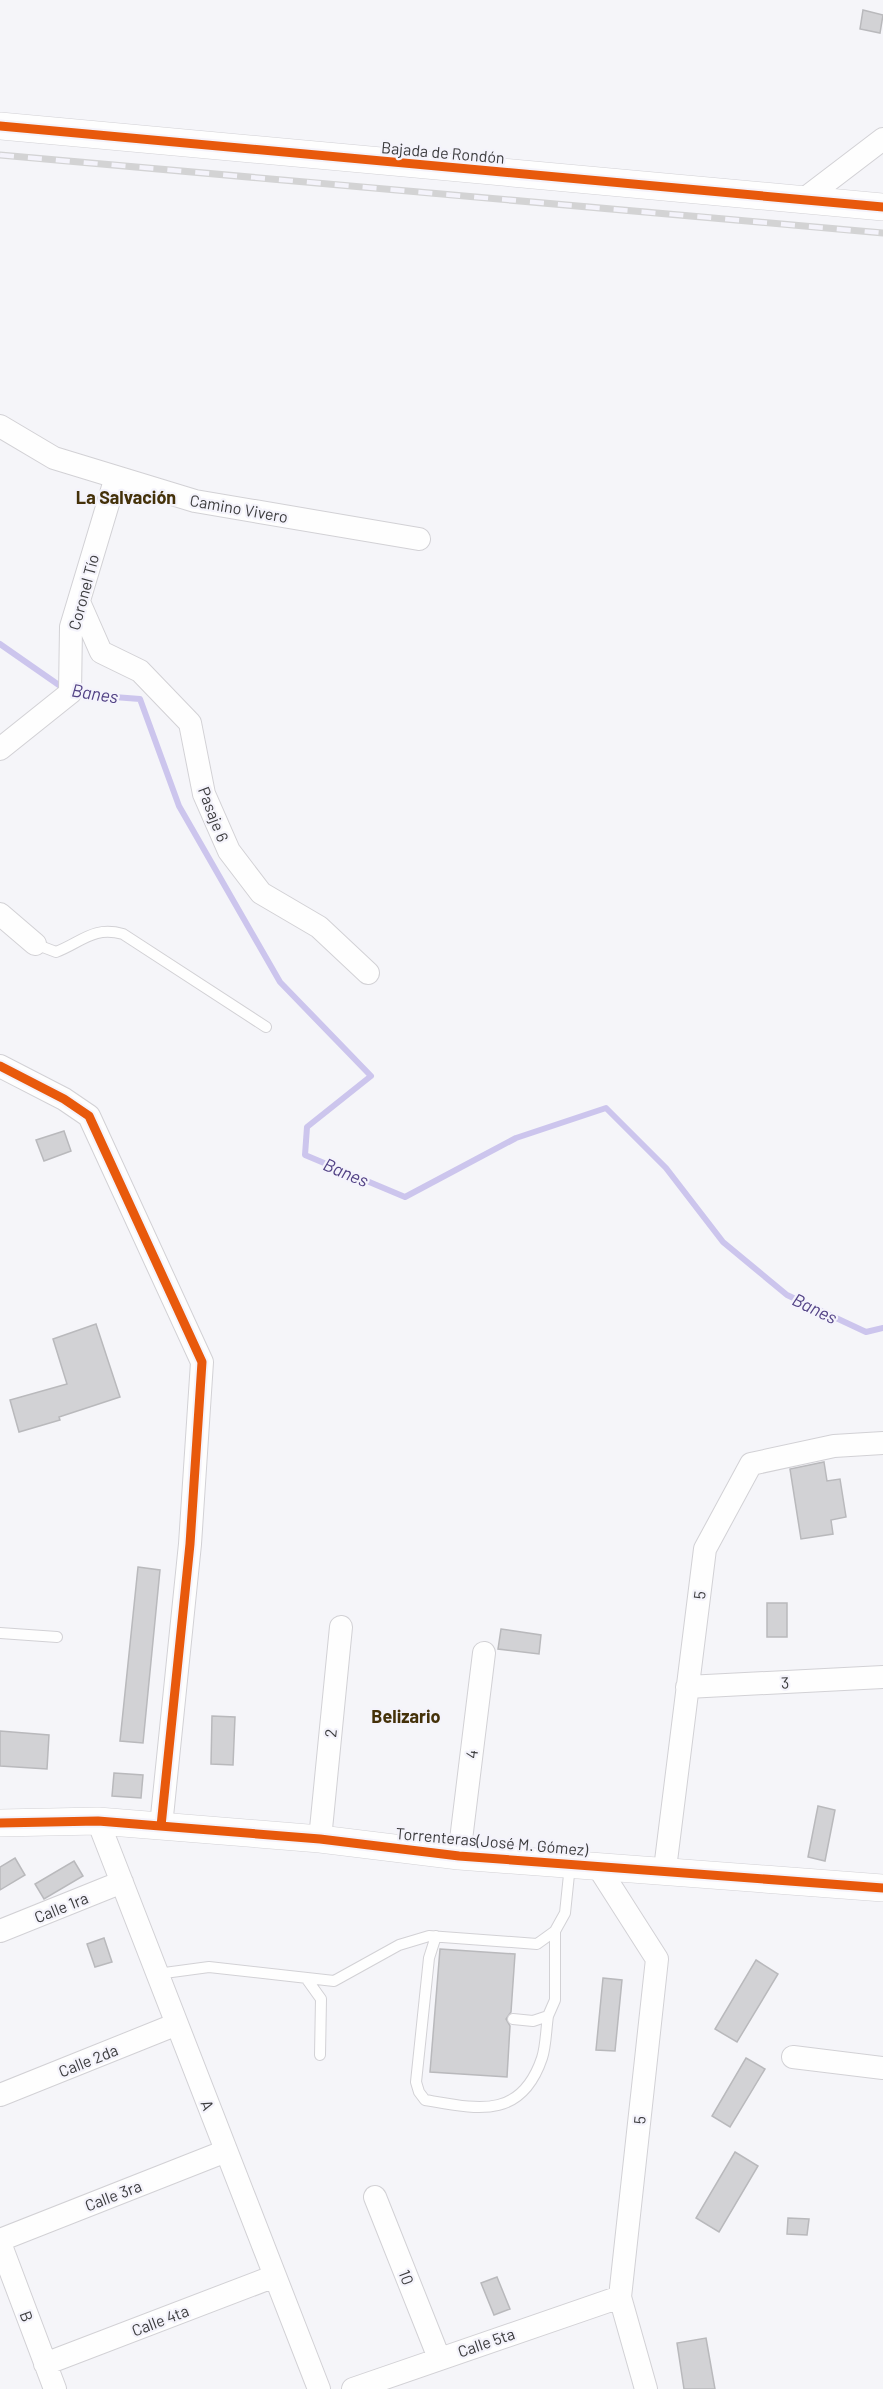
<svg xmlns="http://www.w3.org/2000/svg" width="883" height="2389" viewBox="0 0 883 2389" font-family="Barlow,sans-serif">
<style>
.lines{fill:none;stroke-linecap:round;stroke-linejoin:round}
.stream{stroke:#ccc5ed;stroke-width:6}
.building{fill:#d2d2d5;stroke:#b9b9bc;stroke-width:1.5}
.service-casing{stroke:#d2d1d5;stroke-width:12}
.minor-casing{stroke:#d2d1d5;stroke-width:24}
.tertiary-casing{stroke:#d2d1d5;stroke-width:28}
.service{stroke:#fefefe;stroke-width:10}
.minor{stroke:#fefefe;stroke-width:22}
.tertiary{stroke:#fefefe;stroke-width:27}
.rail-casing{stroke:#d3d3d4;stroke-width:7}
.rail{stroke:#f4f3fb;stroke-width:4.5;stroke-dasharray:14;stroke-linecap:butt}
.cycleway-casing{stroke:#f4f3fb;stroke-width:13}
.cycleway{stroke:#e8590c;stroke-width:9}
.labels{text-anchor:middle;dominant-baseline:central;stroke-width:4.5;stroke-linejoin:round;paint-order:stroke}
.street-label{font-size:16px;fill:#3c3c3e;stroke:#f4f3fb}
.neighbourhood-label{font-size:18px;font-weight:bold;fill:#443109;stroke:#f4f3fb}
.water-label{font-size:18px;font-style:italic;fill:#524285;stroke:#f4f3fb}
</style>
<rect width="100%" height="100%" fill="#f5f5f9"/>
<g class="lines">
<path class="stream" d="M0,644L66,690
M75,694L140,699L179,806L280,982L371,1076L307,1127L305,1155L405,1197L516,1138L606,1108L666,1168L723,1242L787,1295L866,1332L883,1328"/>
</g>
<path class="building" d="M863,10L883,15L880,33L860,29Z
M64,1131L71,1151L44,1161L36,1140Z
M96,1324L120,1397L59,1417L60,1420L19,1432L10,1400L67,1384L53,1339Z
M824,1462L827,1481L840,1479L846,1517L831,1520L833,1534L801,1539L790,1469Z
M138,1567L160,1570L143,1743L120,1741Z
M767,1603H787V1637H767Z
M501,1629L541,1635L539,1654L498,1649Z
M212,1716L235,1717L233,1765L211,1764Z
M0,1731L49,1735L47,1769L0,1766Z
M114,1773L143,1775L141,1798L112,1796Z
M818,1806L835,1810L825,1861L808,1857Z
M15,1858L25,1875L0,1890V1867Z
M74,1861L83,1876L44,1899L35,1884Z
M104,1938L112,1962L95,1967L87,1944Z
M440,1949L515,1954L511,2012L506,2019L510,2026L507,2077L430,2072Z
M756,1960L778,1974L737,2042L715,2029Z
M603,1978L622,1980L615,2051L596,2050Z
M746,2058L765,2069L730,2127L712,2116Z
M735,2152L758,2166L719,2232L696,2218Z
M788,2218L809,2219L807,2235L787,2234Z
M497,2277L510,2309L494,2315L481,2283Z
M706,2338L715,2389H684L677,2343Z"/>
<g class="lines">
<g class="service-casing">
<path id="service" d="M35,944L56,952C82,942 93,926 123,934L266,1027
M0,1633L57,1637
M436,1936L429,1958L416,2082L419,2092L425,2100C478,2109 521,2120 542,2058C546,2046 546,2029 548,2016
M157,1974L209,1967L334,1981L399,1945L429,1936L537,1944L555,1931L565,1913L570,1865
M306,1978L321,1999L320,2055
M513,2019L533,2021L548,2016L555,2000V1931"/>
</g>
<g class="minor-casing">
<path id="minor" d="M803,200L883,139
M0,426L54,458L195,501L419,539
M79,602L101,652L140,671L190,723L204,794L229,851L261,893L319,927L368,973
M0,749L70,693L71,627L116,477
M0,914L35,944
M0,1066L64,1099L89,1116L202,1362L190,1544L161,1826
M687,1687L883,1677
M98,1821L319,2389
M320,1839L341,1627
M459,1856L484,1653
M597,1865L657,1959L620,2297L646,2389
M665,1869L705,1549L751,1464L834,1446L883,1443
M0,1931L122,1882
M793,2057L883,2068
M0,2095L177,2024
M375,2197L439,2358
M0,2240L226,2151
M0,2243L55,2389
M45,2364L275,2276
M353,2389L620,2297"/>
</g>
<g class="tertiary-casing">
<path id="tertiary" d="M0,126L883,207
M0,1823L98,1821L320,1839L459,1856L883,1888"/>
</g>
<use href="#service" class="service"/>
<use href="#minor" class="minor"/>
<use href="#tertiary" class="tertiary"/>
<g class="rail-casing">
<path id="rail" d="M0,155L883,233"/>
</g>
<use href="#rail" class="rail"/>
<g class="cycleway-casing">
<path id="cycleway" d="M0,126L883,207
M0,1066L64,1099L89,1116L202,1362L190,1544L161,1826
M0,1823L98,1821L320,1839L459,1856L883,1888"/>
</g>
<use href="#cycleway" class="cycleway"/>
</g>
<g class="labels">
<g class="street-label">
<text transform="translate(443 152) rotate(5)">Bajada de Rondón</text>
<text transform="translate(239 508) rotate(10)">Camino Vivero</text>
<text transform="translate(83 592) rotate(-75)">Coronel Tío</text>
<text transform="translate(214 814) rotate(69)">Pasaje 6</text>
<text transform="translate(699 1595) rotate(-82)">5</text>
<text transform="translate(785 1682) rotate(-3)">3</text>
<text transform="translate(330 1733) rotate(-84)">2</text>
<text transform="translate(471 1754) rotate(-83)">4</text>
<text transform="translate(492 1841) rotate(5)">Torrenteras(José M. Gómez)</text>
<text transform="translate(61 1907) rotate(-22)">Calle 1ra</text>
<text transform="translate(88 2060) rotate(-22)">Calle 2da</text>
<text transform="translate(208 2105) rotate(69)">A</text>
<text transform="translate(639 2120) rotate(-84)">5</text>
<text transform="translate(113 2195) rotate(-21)">Calle 3ra</text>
<text transform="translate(407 2277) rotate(69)">10</text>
<text transform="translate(27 2316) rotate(69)">B</text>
<text transform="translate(160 2320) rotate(-21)">Calle 4ta</text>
<text transform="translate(486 2342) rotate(-19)">Calle 5ta</text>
</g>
<g class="neighbourhood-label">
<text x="126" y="497">La Salvación</text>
<text x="406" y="1716">Belizario</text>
</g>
<g class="water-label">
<text transform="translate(95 693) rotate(9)">Banes</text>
<text transform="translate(346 1172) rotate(23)">Banes</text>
<text transform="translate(815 1308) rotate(26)">Banes</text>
</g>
</g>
</svg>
